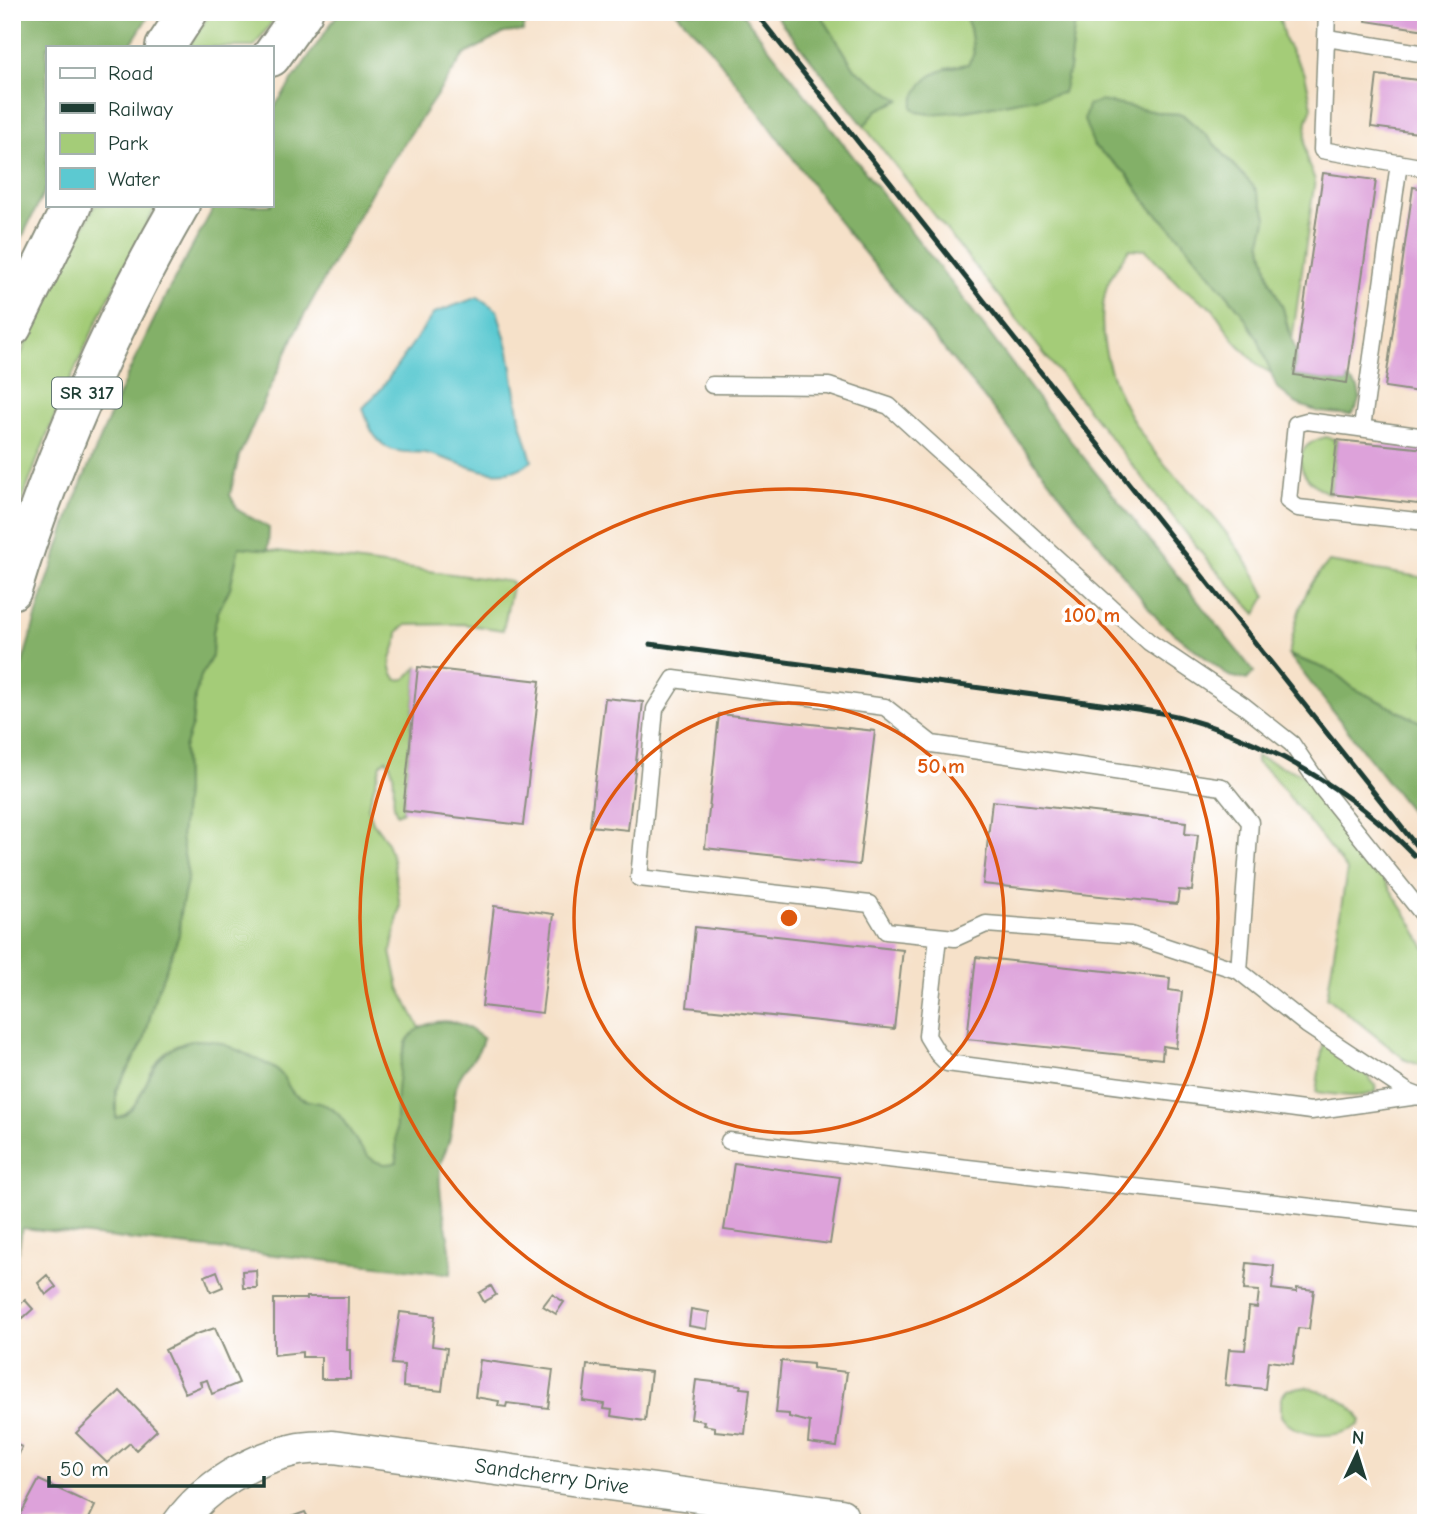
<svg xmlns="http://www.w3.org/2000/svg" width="1438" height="1535" viewBox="0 0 1438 1535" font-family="'Comic Neue',sans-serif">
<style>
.green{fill:#a4cc78;stroke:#628456;stroke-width:2}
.forest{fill:#83b068;stroke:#51764e;stroke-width:2}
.water{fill:#5cc9d1;stroke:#3e8382;stroke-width:2}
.building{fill:#dda2da}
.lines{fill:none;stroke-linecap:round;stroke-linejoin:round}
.lane-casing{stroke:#8a8f7e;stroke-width:19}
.street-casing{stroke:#8a8f7e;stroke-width:35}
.primary-casing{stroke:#8a8f7e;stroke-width:42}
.lane{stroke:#fff;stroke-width:16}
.street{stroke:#fff;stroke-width:32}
.primary{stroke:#fff;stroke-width:38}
.rail{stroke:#1f3d34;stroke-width:5}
.ring{fill:none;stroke:#de580e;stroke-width:3.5}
.labels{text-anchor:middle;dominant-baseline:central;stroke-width:7;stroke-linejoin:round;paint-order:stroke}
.shield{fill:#fff;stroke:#627771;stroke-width:2}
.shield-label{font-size:19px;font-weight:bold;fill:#1f3d34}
.street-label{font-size:21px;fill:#1f3d34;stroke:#fff}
.centre{fill:#de580e;stroke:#fff;stroke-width:3.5}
.ring-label{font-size:21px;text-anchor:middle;font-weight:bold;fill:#de580e;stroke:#fff;stroke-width:7;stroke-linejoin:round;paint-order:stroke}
</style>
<rect width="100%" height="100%" fill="#fff"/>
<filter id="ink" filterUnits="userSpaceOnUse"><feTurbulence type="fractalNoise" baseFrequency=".0143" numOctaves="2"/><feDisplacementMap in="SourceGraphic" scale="14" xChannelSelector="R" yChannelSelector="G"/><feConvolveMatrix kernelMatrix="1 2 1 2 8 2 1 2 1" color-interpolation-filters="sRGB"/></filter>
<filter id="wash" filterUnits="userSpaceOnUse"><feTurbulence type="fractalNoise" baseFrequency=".00686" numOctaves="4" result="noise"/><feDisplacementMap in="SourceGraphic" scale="28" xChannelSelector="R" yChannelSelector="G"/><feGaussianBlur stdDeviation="1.57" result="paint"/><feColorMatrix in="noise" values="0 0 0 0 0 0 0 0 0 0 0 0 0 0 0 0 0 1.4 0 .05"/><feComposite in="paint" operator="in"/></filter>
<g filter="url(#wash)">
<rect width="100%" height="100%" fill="#f6e1c9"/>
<path class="green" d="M211,12H279L254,47H188Z
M819,12H963L970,28L974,53L968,64L946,68L965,111L1062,93L1069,69L1076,12H1278L1285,41L1305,74L1312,107L1307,121L1305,144L1308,164L1315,180L1292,341L1283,308L1270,281L1261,241L1267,216L1255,188L1207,136L1182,114L1162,113L1094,146L1126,173L1150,207L1176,233L1240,310L1258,339L1271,373L1259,366L1235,341L1213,309L1179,285L1146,250L1129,249C1122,260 1111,273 1107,286C1090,345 1121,409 1156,454C1173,475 1193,493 1210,513C1232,539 1252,566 1266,597L1256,614L1209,562L864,126L877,110L899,100L855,69Z
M95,205H157C100,309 49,418 12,531V376L31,331Z
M1326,437L1337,440L1331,494C1299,482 1284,447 1326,437Z
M239,546L513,582L503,630L463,624L406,625L398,632C398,652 382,660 397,680L405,679L418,667L403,811L397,814C388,799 401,776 386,759L381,764L368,807L373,822L386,840L393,859L400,907L391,952L399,988L420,1028C417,1031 411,1035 408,1039C395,1061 396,1136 397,1163C362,1173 355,1130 337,1113C324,1100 311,1104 298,1097C288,1092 287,1079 279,1072C274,1068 200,1040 195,1041C139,1047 154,1106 116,1118V1090L144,1041L155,997L179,935L180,913L188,876L181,838L185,790L184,748L192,725L195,696L201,676L212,656L213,632L218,612L230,588Z
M1329,562L1426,578V725L1353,688L1334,672L1289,655C1295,620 1302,588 1329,562Z
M1256,756L1301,774L1317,790L1372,861L1410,920L1426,950V1067L1406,1060L1327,997L1347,870L1272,775L1256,762Z
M1324,1038C1343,1053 1361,1067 1376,1086L1375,1092C1359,1100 1334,1094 1316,1092Z
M1307,1387C1325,1392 1354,1402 1361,1421L1359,1425C1337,1440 1297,1439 1281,1416V1397L1287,1390Z"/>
<path class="forest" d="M12,12H151L129,47H47V186L12,258Z
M339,12H528L523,31L504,33L464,55L373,189L299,325L239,456L230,495L238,510L269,528L268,550L239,547L230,588L218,612L213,632L212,656L201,676L195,696L192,725L184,748L185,790L181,838L188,876L180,913L179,935L155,997L144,1041L116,1090V1118C154,1107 138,1049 196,1040C202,1040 211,1040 217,1042C227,1045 272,1065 279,1072C287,1079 288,1092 298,1097C311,1104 324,1100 337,1113C354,1129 364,1174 397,1162C395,1130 394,1072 407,1042C415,1024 442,1017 460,1024C468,1027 476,1033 483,1038C479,1059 463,1065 457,1084C452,1101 455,1120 450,1137C448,1148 441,1157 440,1168C437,1205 453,1237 451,1274L22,1228L12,1292V700L14,692L42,597L76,496L126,378L167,293L215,205H271V112Z
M676,12H741L956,289L1054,420L1254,672L1247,680L1229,676L1160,622L990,405L843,227L765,120L708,46Z
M773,12H819L855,69L900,100L877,110L864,126Z
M963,12H1076L1069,69L1063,93L965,111L930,114L917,112L912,107C919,76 938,69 968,64L974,54L970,28Z
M1101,101L1162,113L1182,114L1207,136L1255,188L1267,216L1261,241L1270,281L1283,308L1288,330L1297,353L1294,375L1347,383L1348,379L1358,388L1360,397L1356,409L1350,415L1319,412L1297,404L1277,388L1258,339L1240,310L1176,233L1150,207L1126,173L1094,146L1084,120L1088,105Z
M1289,655L1334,672L1353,688L1426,725V831Z"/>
<path class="water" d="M478,297L497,310L509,351L520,419L532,461C499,488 460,460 425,453C413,451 398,454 388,448C372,438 369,426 363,408L381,389L434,313Z"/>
<g id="blocks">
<path class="building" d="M1367,12H1426V30L1366,21Z
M1377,75L1426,81V134L1371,127Z
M1323,173L1376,180L1347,383L1294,375Z
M1413,187L1426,189V393L1385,387Z
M1337,440L1426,449V505L1331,494Z
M418,667L540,681L523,825L403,811Z
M605,698L643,702L628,830L590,826Z
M719,714L875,731L859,865L705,848Z
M992,801L1186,822L1185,834L1198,835L1192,891L1179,890L1177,904L983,884Z
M494,906L554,914L542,1013L482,1006Z
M695,927L903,950L894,1029L687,1007Z
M976,957L1170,978L1169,990L1182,992L1176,1048L1163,1046L1162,1059L967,1039Z
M734,1163L840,1177L830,1244L724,1230Z
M1247,1263L1274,1266L1272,1289L1297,1292V1288L1314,1290L1309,1329L1298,1328L1293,1364L1268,1361L1265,1389L1225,1385L1229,1349L1245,1350L1249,1307L1257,1308L1259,1291L1244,1290Z
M256,1270L257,1288H243L242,1271Z
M217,1271L223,1287L211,1292L205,1276Z
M47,1275L56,1287L46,1295L38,1283Z
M491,1286L496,1295L484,1302L479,1293Z
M552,1294L564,1302L556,1314L543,1306Z
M307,1297H348L347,1350H350V1379H321V1357H302V1352L274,1355V1299H307Z
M25,1300L33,1309L23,1318L14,1309Z
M691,1309L709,1312L707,1329L689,1326Z
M400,1312L435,1316L432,1346L447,1348L442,1391L403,1387L404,1365L392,1364Z
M215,1328L239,1383L212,1394L207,1380L200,1382L202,1386L185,1393L165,1350L194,1335Z
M480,1360L553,1370L548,1408L507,1403L506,1407L498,1406L499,1401L475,1397Z
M781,1361L813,1364V1368L847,1372L837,1447L808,1443L810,1422L789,1417V1414L776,1413Z
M587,1365L651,1372L645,1421L611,1416L612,1410L603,1409L604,1404L583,1401Z
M696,1380L741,1385L740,1388L750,1389L745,1434L715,1431V1427L703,1425L704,1421L691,1419Z
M120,1391L157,1430L136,1450L130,1443L107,1463L76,1433Z
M12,1443L22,1447L16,1461L12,1459Z
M39,1480L95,1506L87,1523H16Z
M305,1512L311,1523H279L291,1517Z"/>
</g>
</g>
<g filter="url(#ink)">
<use href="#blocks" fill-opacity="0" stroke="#8a8f7e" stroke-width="2"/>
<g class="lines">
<g class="lane-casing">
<path id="lane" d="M1327,12L1322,150L1426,168
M1327,38L1426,54
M712,385L829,386L889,406L1149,642L1244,706L1292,744L1321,787L1426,918
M1362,428L1399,163
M1426,437L1307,421L1296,424L1288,501L1298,508L1426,522
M938,937L927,1036L938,1054L947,1063L1311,1111L1418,1096
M1239,971L1250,822L1222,787L932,744L885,707L674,679L655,709L639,878L870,904L886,931L955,938L986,924L1131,935L1239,971L1307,1025L1408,1092L1426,1099
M729,1141L1426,1220"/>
</g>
<g class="street-casing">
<path id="street" d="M179,1523C206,1486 250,1460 294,1450C307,1447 321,1448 333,1447L841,1515"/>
</g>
<g class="primary-casing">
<path id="primary" d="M165,47L188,12
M271,57L303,12
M12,327L72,205
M12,590C51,461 113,321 180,205"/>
</g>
<use href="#lane" class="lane"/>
<use href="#street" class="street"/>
<use href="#primary" class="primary"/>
<path class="rail" d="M755,12L1426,858
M650,644L1116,706C1137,709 1159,712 1180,717C1268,741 1350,789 1414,855"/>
</g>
</g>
<g class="ring">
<circle cx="789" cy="918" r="215"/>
<circle cx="789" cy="918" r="429"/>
</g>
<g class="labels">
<rect class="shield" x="52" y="377.5" width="70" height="31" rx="5"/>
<g class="shield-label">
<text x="87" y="393">SR 317</text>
</g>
<g class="street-label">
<text transform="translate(552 1476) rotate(8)">Sandcherry Drive</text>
</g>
</g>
<circle cx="789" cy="918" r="10" class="centre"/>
<g class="ring-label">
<text x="1092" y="622">100 m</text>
<text x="941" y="773">50 m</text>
</g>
<rect width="1438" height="1535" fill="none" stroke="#fff" stroke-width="42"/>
<rect x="46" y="46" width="228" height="161" fill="#ffffff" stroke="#a5b1ae" stroke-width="2"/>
<rect x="60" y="68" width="35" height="10" fill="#ffffff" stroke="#a5b1ae" stroke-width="2"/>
<text x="108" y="80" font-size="21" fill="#1f3d34">Road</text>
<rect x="60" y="103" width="35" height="10" fill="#1f3d34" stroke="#a5b1ae" stroke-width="2"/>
<text x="108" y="116" font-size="21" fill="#1f3d34">Railway</text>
<rect x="60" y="133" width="35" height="21" fill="#a4cc78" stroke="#a5b1ae" stroke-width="2"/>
<text x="108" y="150" font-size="21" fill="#1f3d34">Park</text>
<rect x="60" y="168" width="35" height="21" fill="#5cc9d1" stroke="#a5b1ae" stroke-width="2"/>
<text x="108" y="186" font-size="21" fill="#1f3d34">Water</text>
<g transform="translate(1357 1454) rotate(4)" stroke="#ffffff" stroke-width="5" paint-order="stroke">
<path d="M0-5L12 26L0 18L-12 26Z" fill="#1f3d34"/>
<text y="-10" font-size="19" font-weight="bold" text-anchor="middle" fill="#1f3d34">N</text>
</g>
<path d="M49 1476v10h215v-10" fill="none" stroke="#1f3d34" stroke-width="3.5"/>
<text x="60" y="1476" font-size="21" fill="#1f3d34" stroke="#ffffff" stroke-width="5" paint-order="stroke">50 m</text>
</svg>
